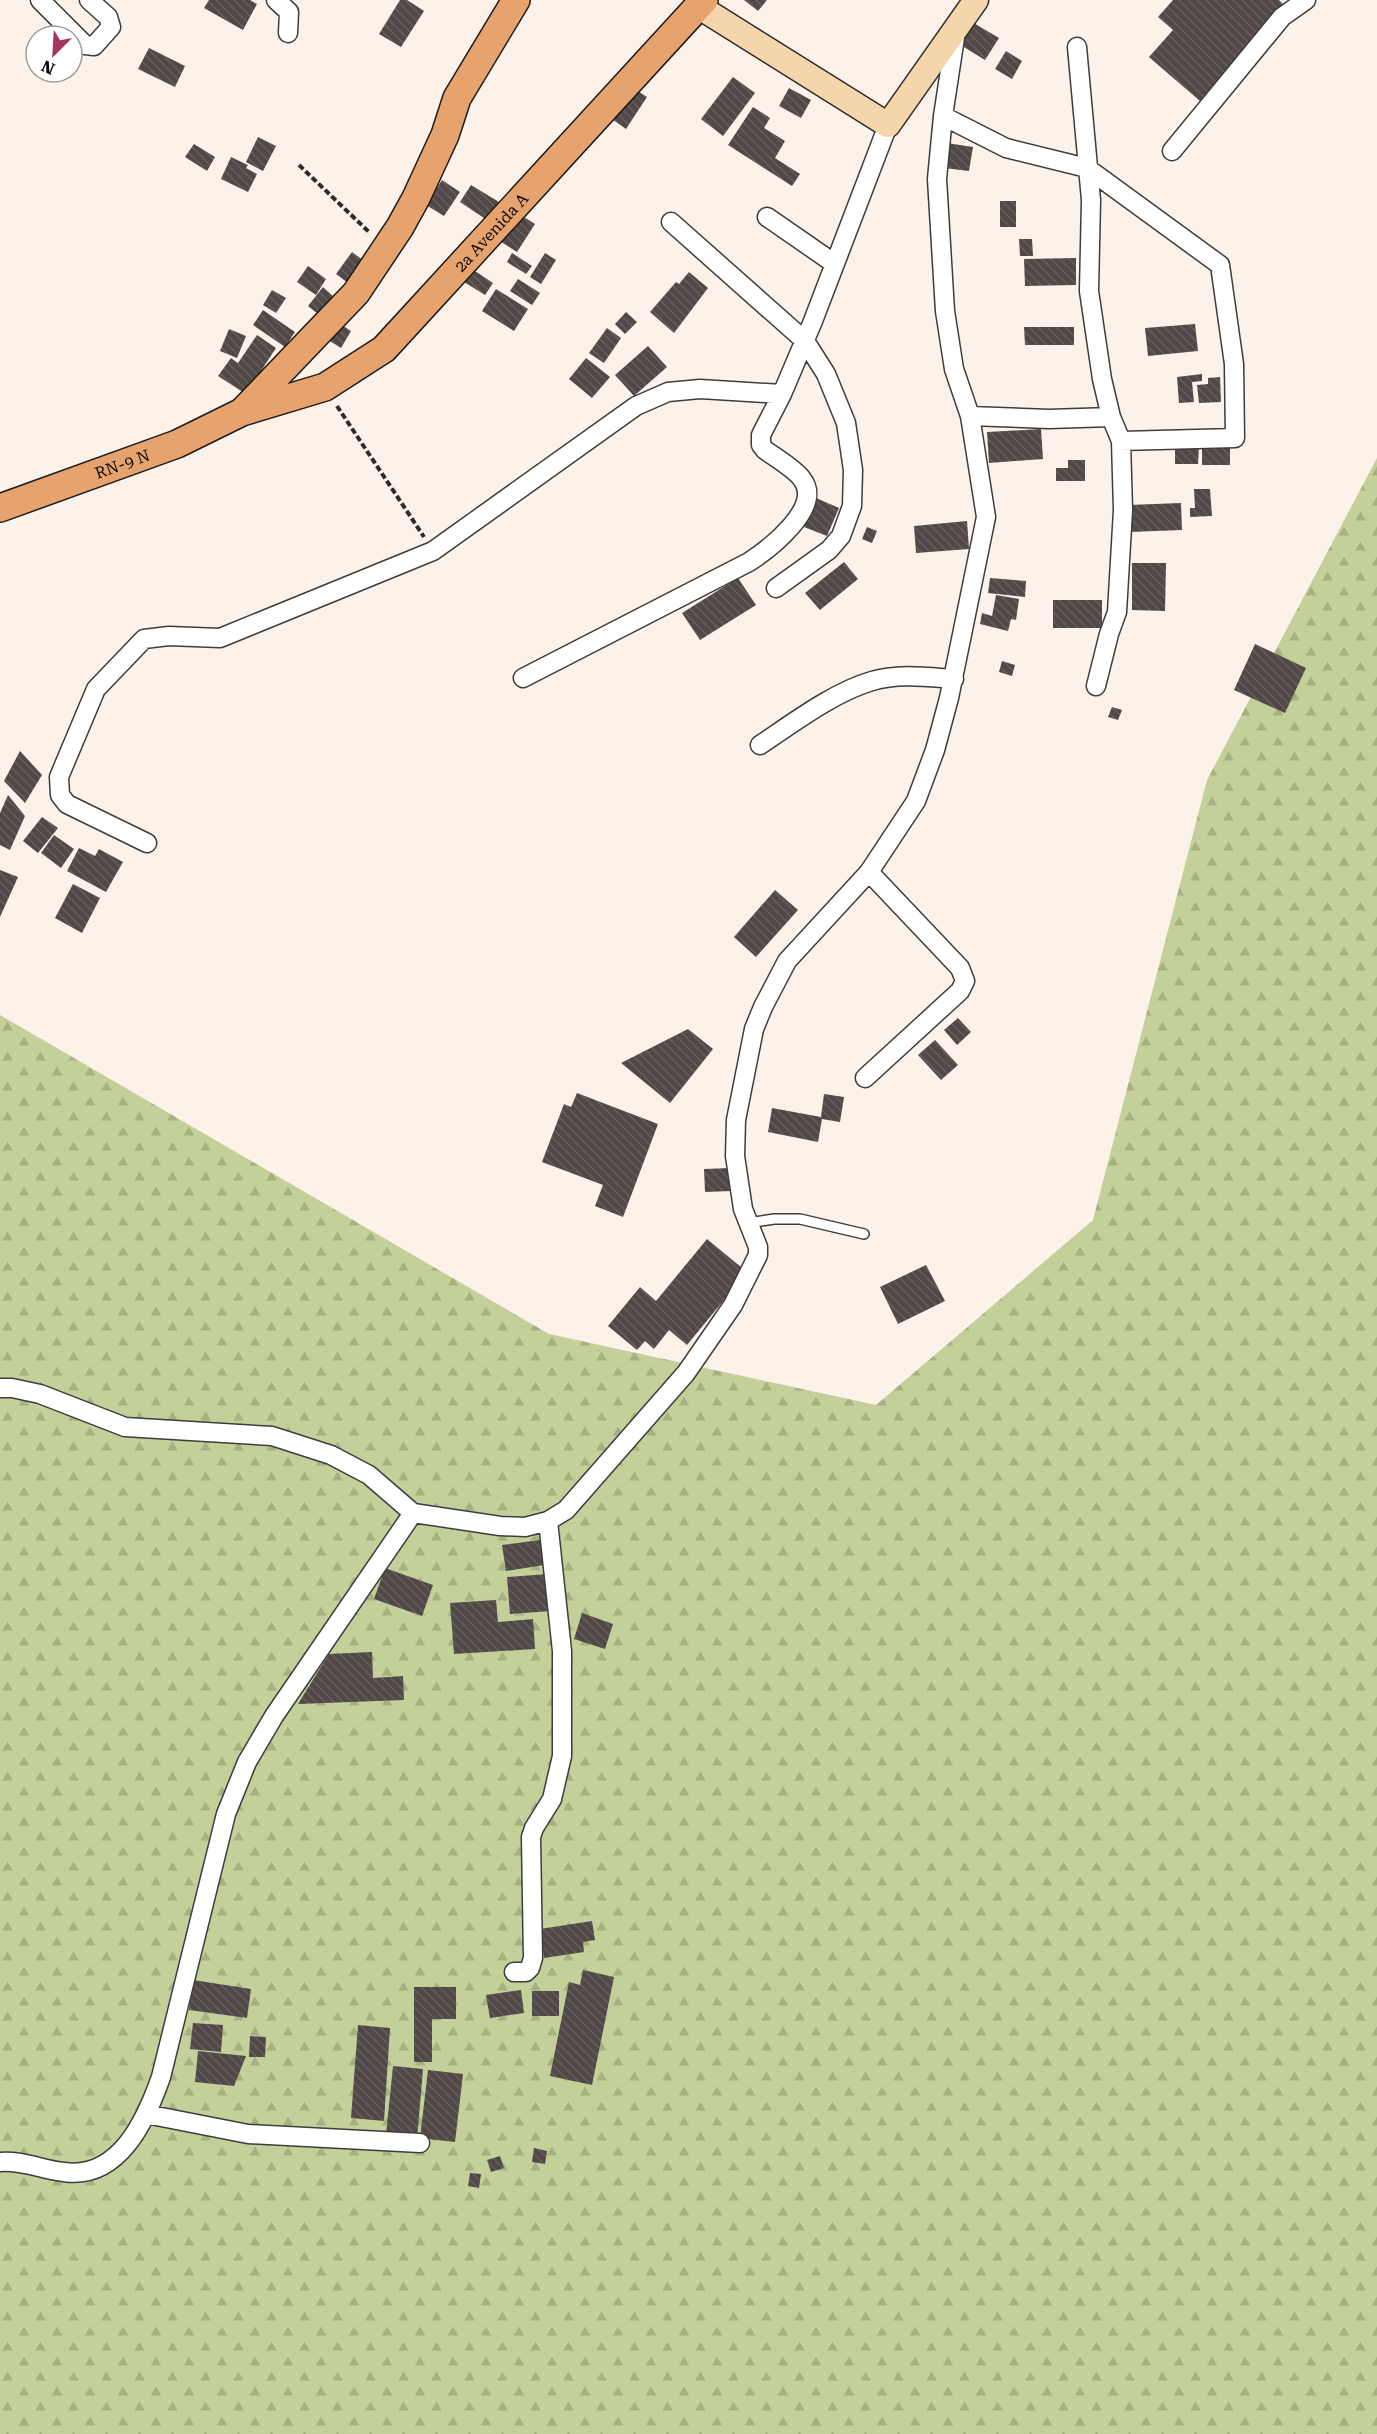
<svg xmlns="http://www.w3.org/2000/svg" width="1377" height="2434" viewBox="0 0 1377 2434" font-family="'Roboto Serif',serif">
<style>
.forest{fill:url(#forest-firs)}
.building{fill:url(#building-back-hatch)}
.lines{fill:none;stroke-linecap:round;stroke-linejoin:round}
.lane-casing{stroke:#3d3d3d;stroke-width:12}
.street-casing{stroke:#3d3d3d;stroke-width:21}
.secondary-casing{stroke:#2c2c2c;stroke-width:27}
.primary-casing{stroke:#1b1b1b;stroke-width:30}
.path{stroke:#2c2c2c;stroke-width:4;stroke-dasharray:6 3;stroke-linecap:butt}
.lane{stroke:#fff;stroke-width:9}
.street{stroke:#fff;stroke-width:18}
.secondary{stroke:#f4d5ac;stroke-width:24}
.primary{stroke:#e7a36e;stroke-width:27}
.labels{text-anchor:middle;dominant-baseline:central;stroke-width:6;stroke-linejoin:round;paint-order:stroke}
.street-label{font-size:16px;fill:#0a0a0a;stroke:#fff}
</style>
<defs>
<pattern id="forest-firs" width="22" height="20" patternUnits="userSpaceOnUse" patternTransform="scale(1.5)"><rect width="22" height="20" fill="#c3d099"/><path d="M5 1l3.5 6h-7zM16 11l3.5 6h-7z" fill="#a6b182"/></pattern>
<pattern id="building-back-hatch" width="6" height="6" patternUnits="userSpaceOnUse" patternTransform="scale(1.5)"><rect width="6" height="6" fill="#514847"/><path d="M-1 5l2 2M0 0l6 6M5-1l2 2" fill="none" stroke="#655e5d"/></pattern>
</defs>
<rect width="100%" height="100%" fill="#fcf2e9"/>
<path class="forest" d="M1377,458V2434H0V1015L549,1334L876,1405L1093,1220L1207,780Z"/>
<path class="building" d="M209,0H250L257,4L243,30L204,8Z
M400,0H407L424,11L401,47L379,34Z
M744,0H767L758,11Z
M1173,0H1279L1283,4L1200,101L1149,57L1173,30L1158,17Z
M972,22L999,38L985,60L959,44Z
M149,48L185,66L175,87L138,69Z
M1006,51L1022,61L1012,79L995,69Z
M733,77L755,93L723,136L701,119Z
M630,86L647,97L626,129L609,117Z
M789,88L811,100L801,118L779,106Z
M753,107L770,118L764,128L785,141L775,158L800,174L792,186L728,145Z
M258,137L276,146L263,171L246,162Z
M947,143L973,147L969,171L944,168Z
M194,144L215,157L207,171L185,157Z
M231,157L248,165L246,168L257,174L248,192L221,179Z
M442,180L460,192L444,216L426,205Z
M471,185L499,202L487,220L460,202Z
M1000,201H1016V227H1000Z
M516,212L535,224L517,252L498,240Z
M1019,239H1032L1033,256H1020Z
M352,252L364,261L348,283L336,274Z
M512,253L532,266L526,274L507,262Z
M545,253L556,260L541,284L530,277Z
M1076,258V285L1025,286L1024,259Z
M308,266L326,279L316,295L297,282Z
M469,267L493,283L485,295L461,280Z
M689,272L708,288L674,333L650,312L676,282L679,284Z
M518,279L540,293L532,305L510,291Z
M323,287L333,296L318,314L308,306Z
M496,289L528,309L514,331L482,311Z
M272,290L286,298L276,313L263,305Z
M263,310L295,332L285,347L253,325Z
M626,312L637,322L625,334L615,324Z
M339,323L351,331L341,348L328,340Z
M1195,324L1198,351L1148,356L1145,328Z
M1024,327H1074V345H1025Z
M607,328L621,338L604,363L589,353Z
M229,329L246,336L237,358L220,351Z
M257,335L276,348L246,394L218,376L231,358L238,363Z
M648,346L667,367L634,396L615,375Z
M586,358L610,377L592,398L569,379Z
M1202,374V381L1192,382L1194,402L1179,403L1177,377Z
M1220,377L1221,402L1199,403L1197,385L1208,384V378Z
M1041,429L1043,459L989,463L987,432Z
M1175,446L1199,447L1198,464H1175Z
M1202,447H1230V465H1202Z
M1068,460H1085V481H1056V468H1068Z
M1194,489H1210L1212,516L1190,517V508H1195Z
M816,498L839,508L827,536L804,527Z
M1181,503L1182,530L1130,532L1128,505Z
M967,521L969,549L916,553L914,526Z
M867,527L877,531L872,543L862,539Z
M844,562L858,579L820,610L805,593Z
M1132,563H1166L1165,611L1132,610Z
M738,578L756,605L700,640L682,613Z
M990,578L1026,581L1025,597L988,593Z
M996,595L1019,599L1016,620L1011,619L1008,631L980,624L982,613L992,616Z
M1053,600H1102V628H1053Z
M1255,644L1306,668L1285,713L1234,690Z
M1002,661L1015,665L1012,676L999,672Z
M1112,707L1122,710L1118,720L1108,717Z
M20,751L42,775L25,803L4,781Z
M8,795L25,816L10,850L0,845V813Z
M42,817L58,828L38,853L23,841Z
M54,835L74,849L61,868L41,853Z
M79,848L95,856L99,849L123,862L106,892L67,871Z
M0,870L18,877L0,917Z
M73,884L100,898L82,933L55,918Z
M775,890L798,910L756,957L734,937Z
M958,1018L971,1032L957,1045L944,1030Z
M688,1029L713,1049L670,1103L621,1063Z
M935,1040L958,1065L941,1080L918,1055Z
M577,1093L658,1124L623,1217L595,1206L603,1185L542,1162L564,1104L571,1107Z
M824,1094L844,1097L840,1122L822,1119L818,1142L768,1132L772,1108L821,1117Z
M730,1168L731,1191L705,1192L704,1169Z
M707,1239L747,1272L687,1345L669,1330L654,1349L645,1341L637,1350L608,1326L640,1287L656,1301Z
M926,1265L945,1301L898,1324L880,1287Z
M540,1540L544,1565L506,1571L502,1545Z
M385,1568L433,1585L422,1616L374,1599Z
M548,1574L551,1611L510,1614L507,1577Z
M496,1600L498,1622L533,1619L535,1649L454,1654L450,1603Z
M582,1613L613,1624L605,1649L574,1639Z
M372,1652L373,1678L403,1676L404,1700L298,1704L329,1654Z
M592,1921L595,1940L583,1942L584,1952L544,1958L540,1929Z
M583,1970L614,1977L592,2085L550,2076L569,1982L580,1985Z
M193,1980L251,1989L247,2018L189,2010Z
M414,1987H456V2019H432V2062H414Z
M521,1990L524,2013L490,2018L486,1995Z
M532,1991H559V2016H532Z
M193,2023L223,2025L221,2052L190,2049Z
M358,2025L390,2028L384,2121L351,2118Z
M250,2036L266,2037L265,2057H249Z
M198,2051L246,2056L234,2086L195,2082Z
M393,2066L423,2069L417,2139L386,2135Z
M428,2070L463,2074L455,2142L420,2138Z
M534,2148L547,2151L545,2164L532,2162Z
M500,2156L504,2168L491,2172L487,2160Z
M470,2173L481,2174L479,2188L468,2186Z"/>
<g class="lines">
<g class="lane-casing">
<path id="lane" d="M748,1223L774,1219H800L864,1234"/>
</g>
<g class="street-casing">
<path id="street" d="M40,0L85,45L94,46L111,27L108,17L89,0
M276,0L289,12L288,33
M1077,47L1091,200L1089,291L1102,379L1111,417L1121,441L1123,510L1117,612L1109,634L1096,686
M943,116L1006,148L1087,168L1220,265L1234,364L1235,438L1121,441
M1172,151L1282,17L1306,0
M767,217L835,264
M671,222L805,341L826,374L846,423L853,470L852,506L841,536L829,550L776,588
M970,416L1049,419L1111,417
M523,678L749,562C769,549 824,507 802,479C795,469 776,458 765,450L761,445V435L782,394L813,321L888,125
M760,745C793,723 834,692 872,681C898,673 927,677 954,679
M147,843L67,804L60,795L59,777L96,689L144,639L169,636L220,638L433,551L636,406L668,392L700,389L782,394
M865,1078L960,991L965,981L960,968L869,872
M0,1388H12L40,1394L125,1427L272,1436L331,1455L369,1475L413,1513L500,1526L525,1527L548,1521L566,1510L686,1373L733,1305L758,1255V1247L743,1209L735,1156L736,1120L754,1029L763,1007L787,961L869,872L916,801L935,750L949,698L986,517L970,416L954,369L945,311L937,179L943,116L956,31
M514,1972H526L530,1968L533,1958L531,1837L534,1828L552,1799L562,1756V1651L548,1521
M146,2114L248,2134L420,2143
M0,2162C22,2160 43,2170 64,2172C119,2180 146,2120 161,2077L226,1814L247,1762L274,1716L413,1513"/>
</g>
<g class="secondary-casing">
<path id="secondary" d="M698,6L888,125L976,0"/>
</g>
<g class="primary-casing">
<g id="primary">
<path d="M243,411L356,293L400,227L416,198L445,135L457,98L516,0"/>
<path id="s1" d="M0,508L177,444L242,412L325,387L384,349L704,0"/>
</g>
</g>
<path class="path" d="M299,165L370,233
M337,406L424,537"/>
<use href="#lane" class="lane"/>
<use href="#street" class="street"/>
<use href="#secondary" class="secondary"/>
<use href="#primary" class="primary"/>
</g>
<g class="labels">
<g class="street-label">
<text stroke="none"><textPath href="#s1" startOffset="576">2a Avenida A</textPath></text>
<text stroke="none"><textPath href="#s1" startOffset="130">RN-9 N</textPath></text>
</g>
</g>
<g transform="translate(54 54) rotate(204)"><circle r="28" fill="#ffffff" stroke="#9d9d9d" stroke-width="1.5"/>
<path d="M0-4.5L10 22L0 15L-10 22Z" fill="#a7345f"/>
<text y="-9" font-size="16" font-weight="bold" text-anchor="middle" fill="#0a0a0a">N</text>
</g>
</svg>
